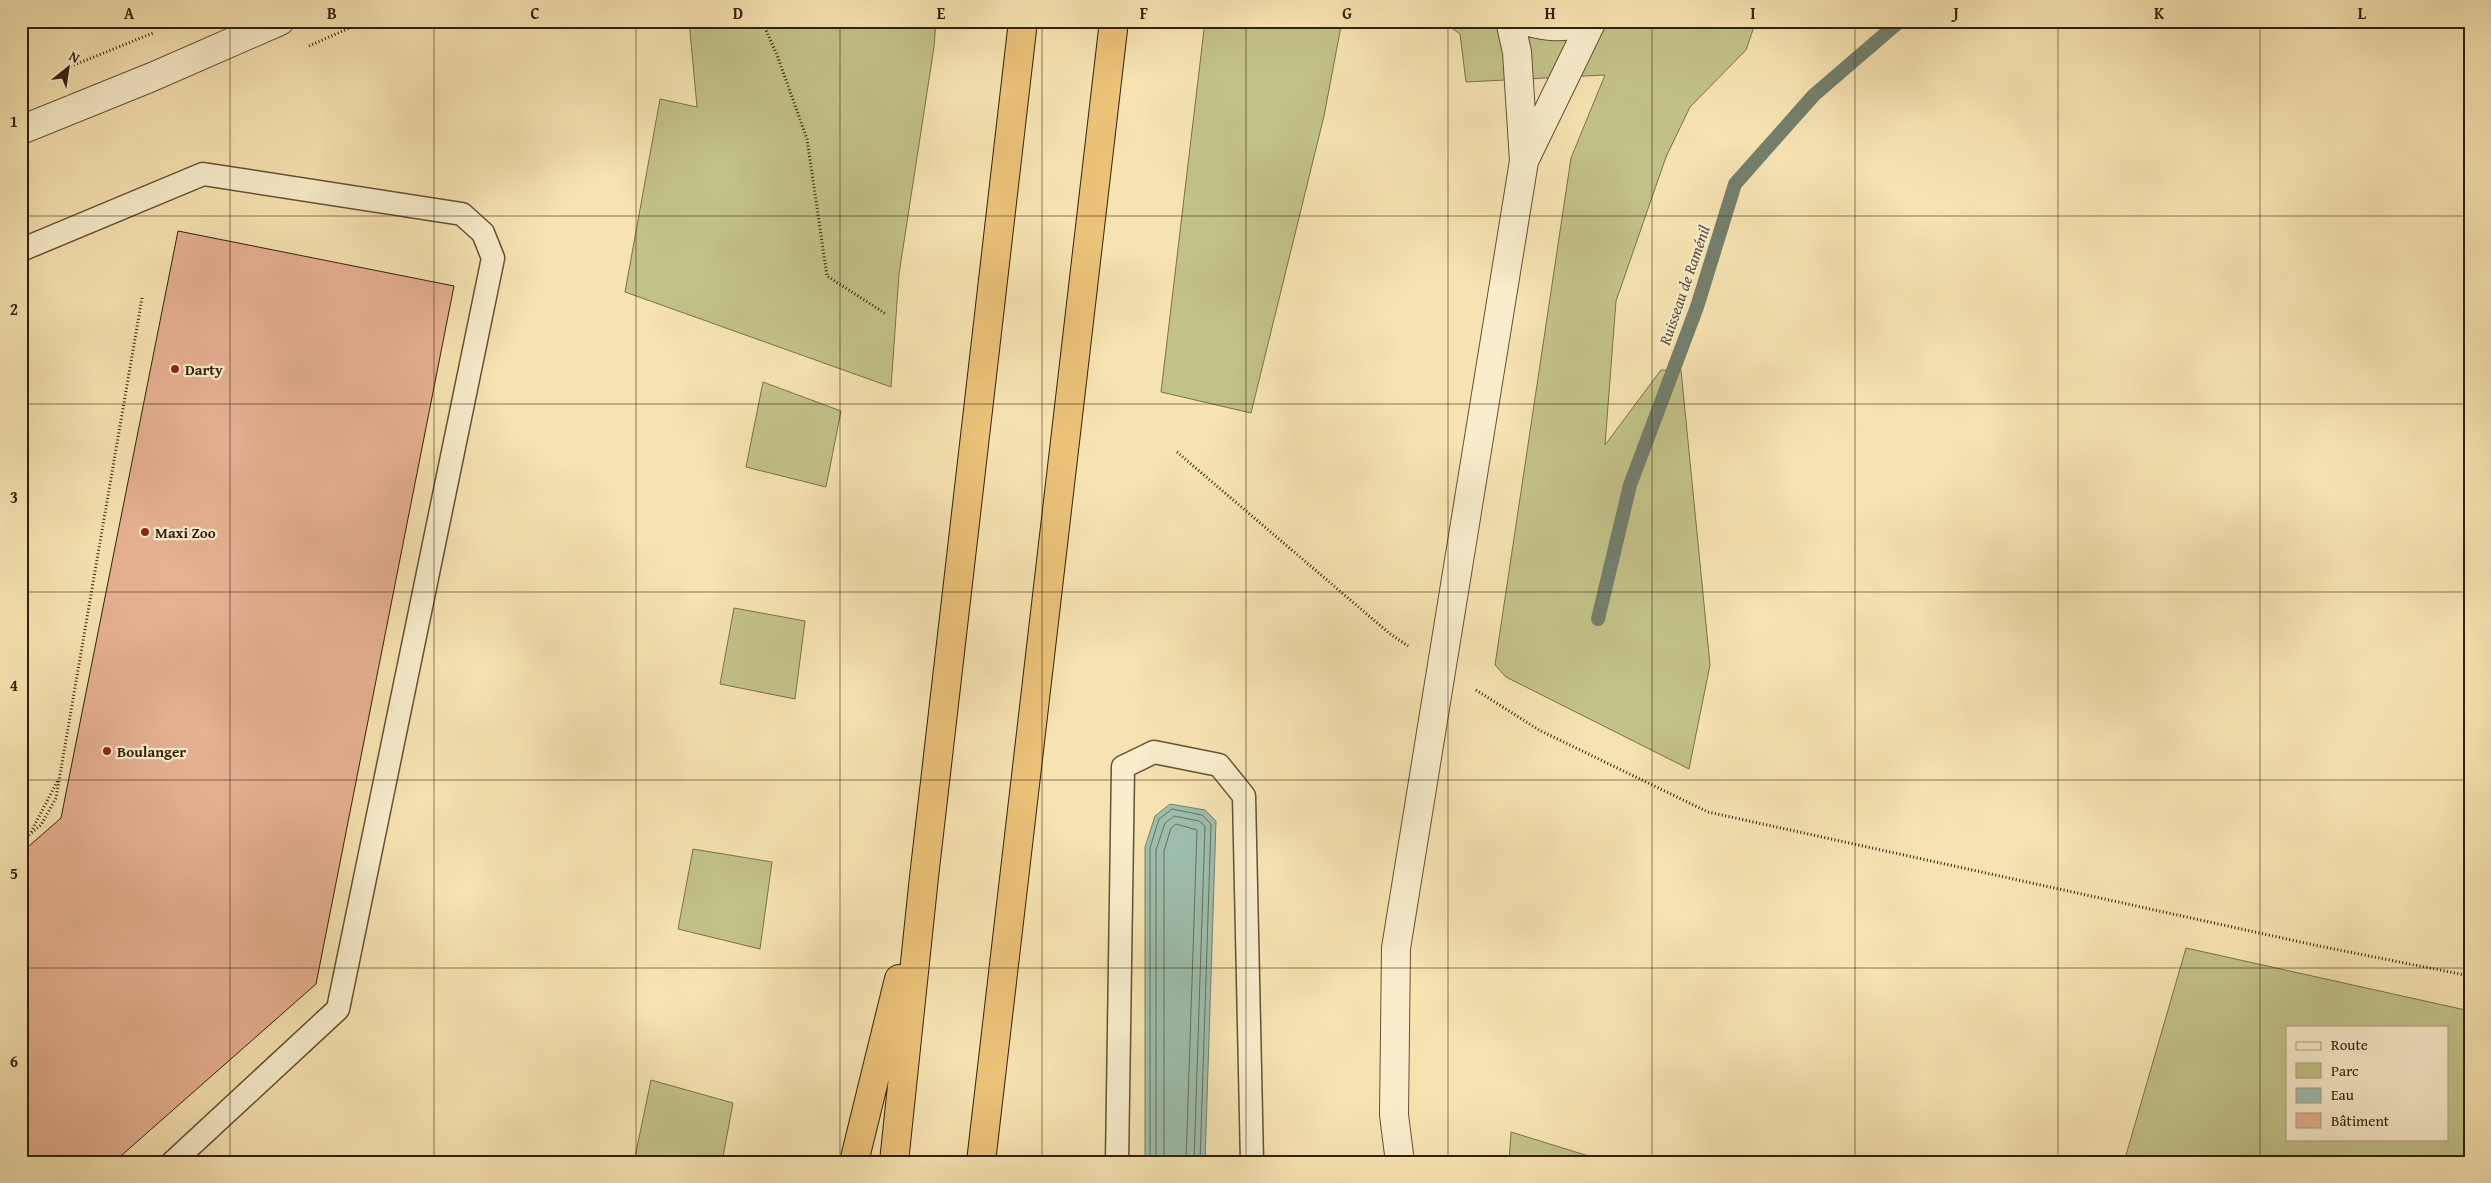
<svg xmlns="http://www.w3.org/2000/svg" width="2491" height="1183" viewBox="0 0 2491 1183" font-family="'Gentium Book Plus',serif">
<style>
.green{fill:#c2c288;stroke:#7a714a;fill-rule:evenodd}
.water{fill:#9dbead;stroke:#737f6d}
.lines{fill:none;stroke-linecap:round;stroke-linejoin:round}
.shore{stroke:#686f5c;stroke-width:1}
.stream{stroke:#737f6d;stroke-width:14}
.building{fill:#e6b092;stroke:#33200c}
.service-casing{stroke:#645135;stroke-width:25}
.minor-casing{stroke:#645135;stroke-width:30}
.tertiary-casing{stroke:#645135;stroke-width:30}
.trunk-casing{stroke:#33200c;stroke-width:30}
.path{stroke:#33200c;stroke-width:3;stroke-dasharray:1 2.5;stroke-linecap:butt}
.service{stroke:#f9edcc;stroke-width:22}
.minor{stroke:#f9edcc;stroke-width:28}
.tertiary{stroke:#f9edcc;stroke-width:28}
.trunk{stroke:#ebc278;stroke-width:28}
.grid{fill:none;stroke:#33200c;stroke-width:1;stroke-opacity:0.55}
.poi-dot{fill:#8f2418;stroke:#f9edcc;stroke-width:2}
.labels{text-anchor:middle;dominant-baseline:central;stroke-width:4.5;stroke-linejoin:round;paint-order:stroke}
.poi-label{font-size:15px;font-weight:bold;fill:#33200c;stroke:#f9edcc;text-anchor:start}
.water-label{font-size:16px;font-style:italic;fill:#534f3c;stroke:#f9edcc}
.neatline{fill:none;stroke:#33200c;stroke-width:2}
.grid-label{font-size:16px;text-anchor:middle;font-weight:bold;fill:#33200c}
</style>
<rect width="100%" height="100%" fill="#f6e3b1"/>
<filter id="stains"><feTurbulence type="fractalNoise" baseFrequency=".004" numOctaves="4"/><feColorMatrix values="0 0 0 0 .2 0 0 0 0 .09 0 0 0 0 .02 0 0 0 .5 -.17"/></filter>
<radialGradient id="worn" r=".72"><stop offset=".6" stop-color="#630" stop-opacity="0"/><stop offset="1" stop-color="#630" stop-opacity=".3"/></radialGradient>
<path class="green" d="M689,21H936L934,47L899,274L891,387L625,292L660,99L697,107Z
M1205,21H1342L1324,116L1251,413L1161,392Z
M1442,21H1756L1746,50L1690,107L1666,157L1616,301L1605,445L1661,370H1681L1710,665L1689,769L1506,677L1495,665L1571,158L1605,75L1466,82L1460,34Z
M763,382L841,411L826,487L746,467Z
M734,608L805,621L795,699L720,684Z
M693,849L772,862L760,949L678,929Z
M2186,948L2470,1011V1162H2124ZM2287,1027H2447V1139H2287Z
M651,1080L733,1103L722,1162H634Z
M1511,1132L1608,1162H1509Z"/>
<path class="water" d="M1170,804L1205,810L1216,821L1205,1162H1145V847L1155,816Z"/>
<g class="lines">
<path class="shore" d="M1150,1162V848L1159,819L1172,809L1202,815L1211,824L1200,1162
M1156,1162V850L1165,823L1174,816L1199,821L1205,826L1194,1162
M1164,1162V851L1171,828L1176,824L1197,830L1186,1162"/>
<path class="stream" d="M1598,619L1630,485L1697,307L1735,184L1814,95L1900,21"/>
</g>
<path class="building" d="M178,231L454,286L316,984L114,1162H21V853L61,818Z"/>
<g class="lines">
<g class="service-casing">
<path id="service" d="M21,250L203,174L462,214L483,233L493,258L338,1009L173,1162
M1117,1162L1123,767L1154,752L1219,765L1244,796L1252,1162"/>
</g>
<g class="minor-casing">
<path id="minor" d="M21,130L152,77L280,21"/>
</g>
<g class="tertiary-casing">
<path id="tertiary" d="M1526,21C1546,27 1563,29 1583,21
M1525,159L1592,21
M1400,1162L1394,1115L1396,948L1524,161L1517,52L1510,21"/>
</g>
<g class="trunk-casing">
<path id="trunk" d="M854,1162L899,979
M894,1162L924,877L1023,21
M981,1162L1114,21"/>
</g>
<path class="path" d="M762,21L777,55L807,139L827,276L886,314
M309,46L365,21
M64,69L153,33
M1177,452L1389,633L1408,646
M1476,690L1539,730L1708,812L2319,946L2470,976
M31,832L58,780
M21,842L41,825L56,798L142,298"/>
<use href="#service" class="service"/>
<use href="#minor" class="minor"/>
<use href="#tertiary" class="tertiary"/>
<use href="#trunk" class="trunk"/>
</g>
<path class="grid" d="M230,21V1162M434,21V1162M636,21V1162M840,21V1162M1042,21V1162M1246,21V1162M1448,21V1162M1652,21V1162M1855,21V1162M2058,21V1162M2260,21V1162M21,216H2470M21,404H2470M21,592H2470M21,780H2470M21,968H2470"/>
<g class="poi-dot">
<circle cx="175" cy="369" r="5"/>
<circle cx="145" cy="532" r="5"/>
<circle cx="107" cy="751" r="5"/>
</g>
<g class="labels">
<g class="poi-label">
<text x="185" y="369">Darty</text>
<text x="155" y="532">Maxi Zoo</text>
<text x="117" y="751">Boulanger</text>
</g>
<g class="water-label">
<text transform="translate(1684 285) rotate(-71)">Ruisseau de Raménil</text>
</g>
</g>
<rect width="2491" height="1183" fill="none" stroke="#f6e3b1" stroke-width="55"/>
<rect x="2286" y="1026" width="162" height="115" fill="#f9edcc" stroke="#aa9b7f"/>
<rect x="2296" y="1042" width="25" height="8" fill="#f9edcc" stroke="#aa9b7f"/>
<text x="2331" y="1050" font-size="15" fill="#33200c">Route</text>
<rect x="2296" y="1063" width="25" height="15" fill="#c2c288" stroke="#aa9b7f"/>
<text x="2331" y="1076" font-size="15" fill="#33200c">Parc</text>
<rect x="2296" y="1088" width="25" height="15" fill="#9dbead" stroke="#aa9b7f"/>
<text x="2331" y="1100" font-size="15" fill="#33200c">Eau</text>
<rect x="2296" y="1113" width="25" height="15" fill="#e6b092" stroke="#aa9b7f"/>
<text x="2331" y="1126" font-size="15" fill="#33200c">Bâtiment</text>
<g transform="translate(68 68) rotate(30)" stroke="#f9edcc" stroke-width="4" paint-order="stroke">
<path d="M0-4L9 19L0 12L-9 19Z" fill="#33200c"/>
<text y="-8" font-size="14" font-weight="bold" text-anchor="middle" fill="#33200c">N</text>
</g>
<rect x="28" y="28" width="2436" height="1128" class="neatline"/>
<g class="grid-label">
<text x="129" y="19">A</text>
<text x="332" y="19">B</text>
<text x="535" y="19">C</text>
<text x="738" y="19">D</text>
<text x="941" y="19">E</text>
<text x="1144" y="19">F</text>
<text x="1347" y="19">G</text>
<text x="1550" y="19">H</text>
<text x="1753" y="19">I</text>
<text x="1956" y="19">J</text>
<text x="2159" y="19">K</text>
<text x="2362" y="19">L</text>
<text x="14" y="127">1</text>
<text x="14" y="315">2</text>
<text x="14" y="503">3</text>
<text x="14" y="691">4</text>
<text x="14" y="879">5</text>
<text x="14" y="1067">6</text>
</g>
<rect width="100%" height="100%" filter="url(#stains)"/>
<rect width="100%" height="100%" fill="url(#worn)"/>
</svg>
